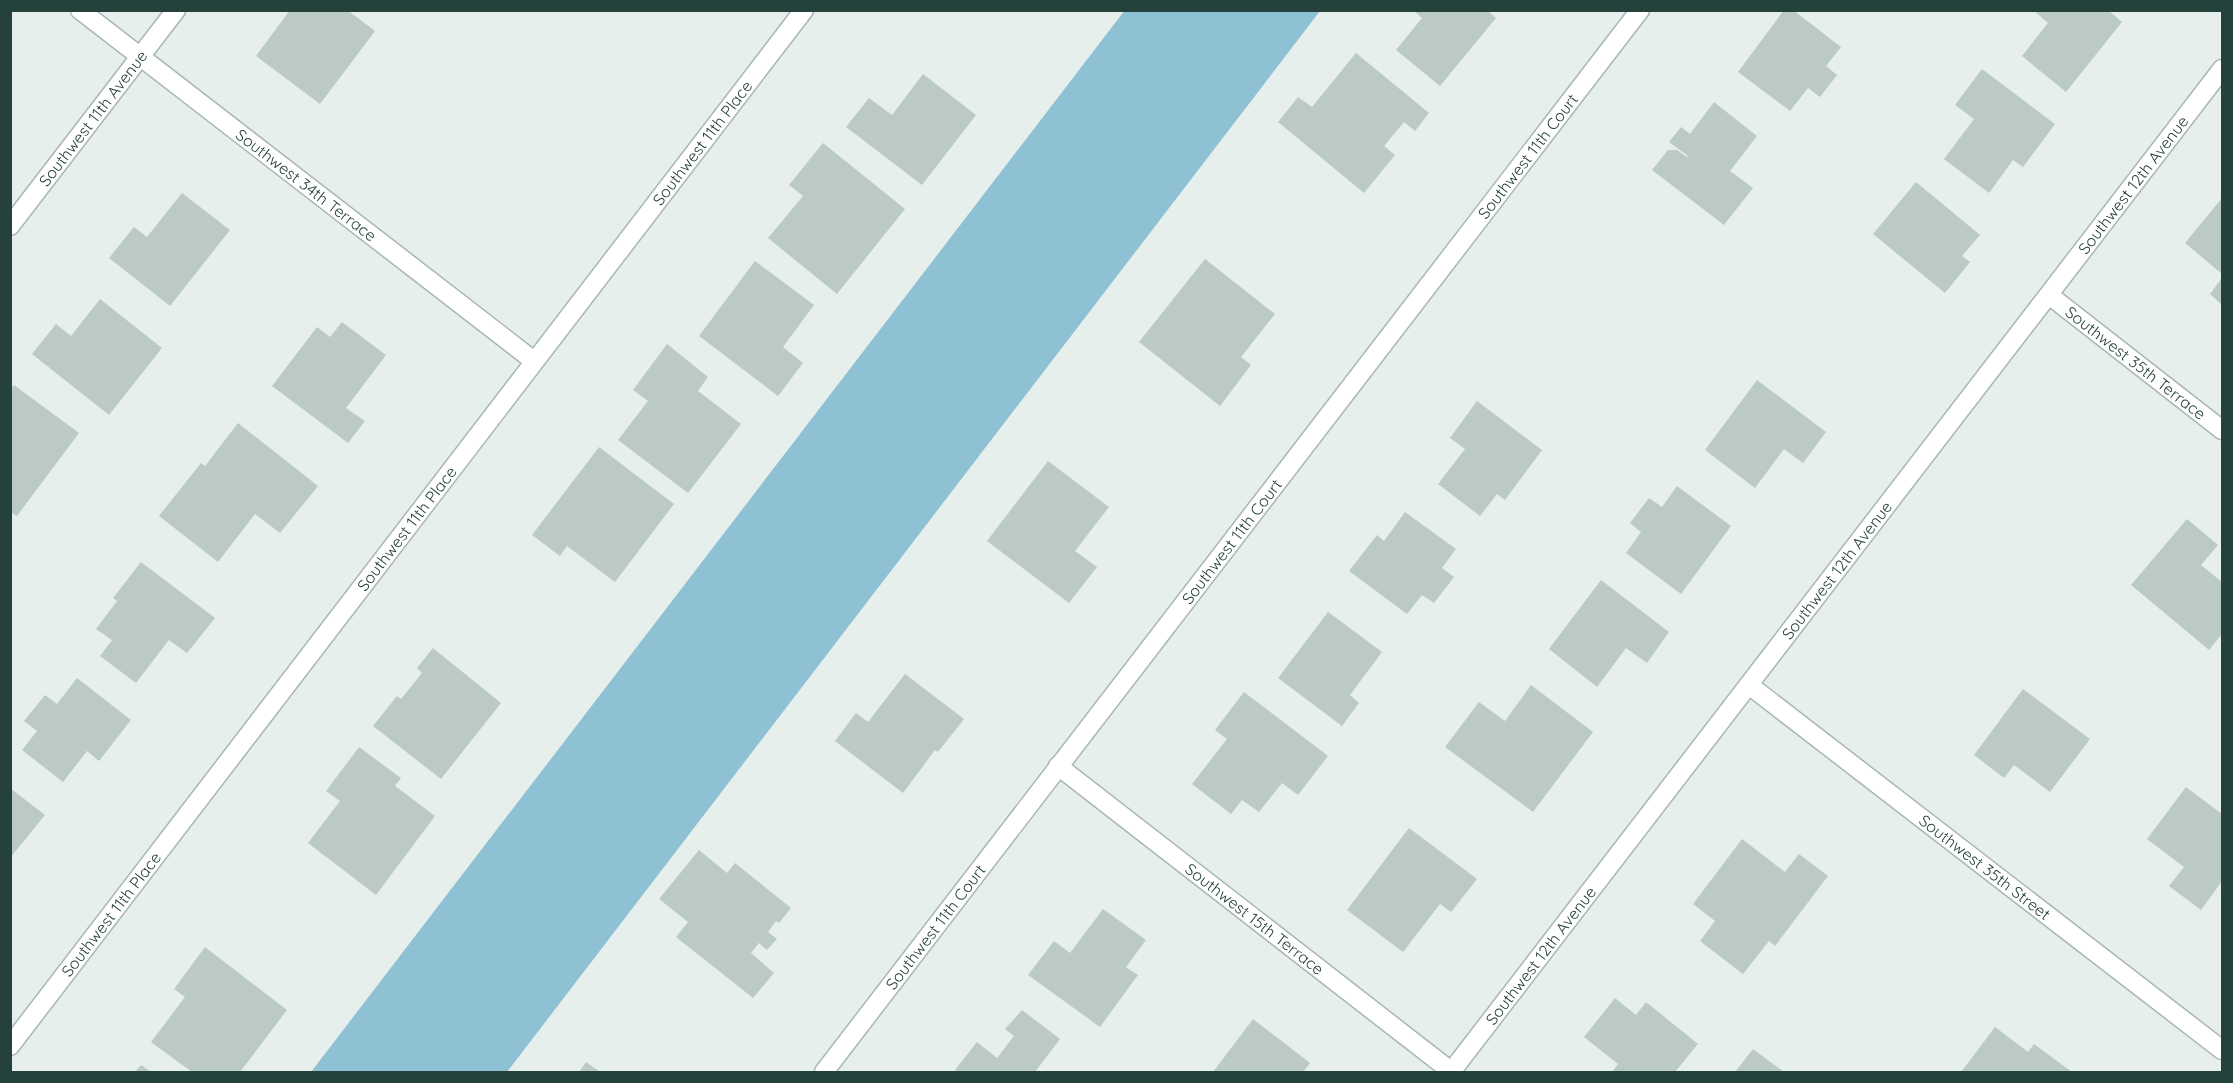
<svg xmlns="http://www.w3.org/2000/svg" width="2233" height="1083" viewBox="0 0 2233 1083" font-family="Quicksand,sans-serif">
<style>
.water{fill:#8ec1d3}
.building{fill:#bbcac5}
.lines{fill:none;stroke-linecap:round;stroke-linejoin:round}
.street-casing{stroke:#a8b7b4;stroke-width:21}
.street{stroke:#fff;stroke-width:18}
.labels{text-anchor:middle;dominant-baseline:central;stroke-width:5;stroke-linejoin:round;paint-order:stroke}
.street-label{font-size:16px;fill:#24413c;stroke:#f7fbf9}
</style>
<rect width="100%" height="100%" fill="#e6efec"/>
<path class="water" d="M1125,10L1320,11L507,1072H311Z"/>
<path class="building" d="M290,10H347L375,31L320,104L256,56Z
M1413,10H1487L1496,18L1440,86L1396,50L1422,18Z
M1784,10H1793L1841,47L1826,66L1837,75L1820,97L1808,88L1790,111L1738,72Z
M2033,10H2108L2122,22L2066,92L2022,56L2048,23Z
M1356,53L1429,113L1415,131L1404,122L1384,146L1395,155L1364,193L1278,122L1298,97L1312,107Z
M1982,69L2055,124L2023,167L2013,160L1989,193L1944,159L1974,119L1955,105Z
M923,74L976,115L922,185L846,127L869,98L892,115Z
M1714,102L1757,136L1730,171L1753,188L1724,225L1652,170L1668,150H1677L1687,157L1688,156L1669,142L1681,127L1690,134Z
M823,143L905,209L837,294L768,238L803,196L789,185Z
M1916,182L1980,235L1962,256L1970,262L1945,293L1873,234Z
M182,193L230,230L170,306L109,258L134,227L147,237Z
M2222,198V274L2185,243Z
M1205,259L1275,314L1241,357L1251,365L1220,406L1139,342Z
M755,261L814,305L783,347L803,363L778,396L699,336Z
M2222,278V305L2210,294Z
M100,299L162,348L109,415L32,354L56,324L71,336Z
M342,322L386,355L346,408L365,421L348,443L272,386L317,327L330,337Z
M667,344L708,377L698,391L741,424L688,493L618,440L648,401L633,390Z
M1757,380L1826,432L1803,463L1784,449L1755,488L1705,450Z
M14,385L79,433L17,516L10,512V390Z
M1477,401L1542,450L1505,500L1497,494L1480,516L1438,484L1465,449L1450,438Z
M238,423L318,486L280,533L255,514L218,562L159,516L201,463L205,466Z
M599,447L674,504L615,582L567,546L560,556L532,535Z
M1048,461L1109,507L1075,551L1097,567L1069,603L987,541Z
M1677,486L1731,526L1681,594L1626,553L1641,532L1630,523L1649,498L1662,507Z
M1405,512L1456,549L1442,568L1454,577L1434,603L1422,595L1407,614L1349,571L1377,535L1384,541Z
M2187,519L2218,545L2201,565L2222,582V634L2209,650L2131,585Z
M141,562L215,618L187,653L169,640L136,683L100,656L112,640L96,629L117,601L113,598Z
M1601,580L1669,632L1647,663L1626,648L1597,687L1549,649Z
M1328,612L1382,652L1350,695L1359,703L1342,726L1278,678Z
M433,648L501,703L441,779L373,726L397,696L401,699L422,673L417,668Z
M905,674L964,719L938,752L935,750L903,793L835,741L856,713L868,722Z
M77,678L131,720L99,761L87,751L63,782L22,750L37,731L24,721L45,695L57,704Z
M1531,685L1593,732L1533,812L1445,747L1479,702L1505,721Z
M2023,689L2090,739L2050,792L2014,765L2004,778L1974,755Z
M1244,692L1328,756L1298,795L1282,783L1259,812L1242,800L1231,814L1192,784L1227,739L1215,730Z
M359,747L401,778L395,786L435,816L376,895L308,843L340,801L326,791Z
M2186,787L2222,814V881L2201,910L2169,886L2184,867L2147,839Z
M10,788L45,815L10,858Z
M1409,828L1477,879L1451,912L1440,904L1403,952L1347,910Z
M1742,839L1785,872L1799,854L1828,876L1775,946L1769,941L1743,974L1700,941L1715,921L1693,904Z
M699,850L727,873L735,863L791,908L779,923L776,921L768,932L777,939L767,950L759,943L751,953L774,973L753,998L676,937L688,922L659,899Z
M1103,909L1146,940L1126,967L1138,975L1100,1027L1028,975L1054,941L1070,953Z
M205,947L287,1010L240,1072H192L151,1042L185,997L174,989Z
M1615,998L1636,1015L1646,1002L1698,1044L1675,1072H1612L1618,1064L1584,1037Z
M1022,1010L1060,1039L1035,1072H959L955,1070L977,1042L997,1058L1014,1036L1005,1029Z
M1253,1019L1310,1063L1303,1072H1213Z
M1995,1027L2028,1052L2034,1044L2072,1072H1961Z
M1753,1049L1784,1072H1735Z
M586,1062L600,1072H579Z
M141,1065L151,1072H135Z"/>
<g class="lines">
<g class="street-casing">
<g id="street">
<path id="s1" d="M80,10L534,361"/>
<path id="s2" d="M10,226L176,10"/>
<path id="s3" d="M2049,295L2222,430"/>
<path id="s4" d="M1749,685L2222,1050"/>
<path id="s5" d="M1058,766L1452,1072"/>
<path id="s6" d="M10,1046L804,10"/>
<path id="s7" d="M824,1072L1640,10"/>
<path id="s8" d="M1451,1072L2222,69"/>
</g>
</g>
<use href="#street" class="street"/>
</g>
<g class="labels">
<g class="street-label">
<text stroke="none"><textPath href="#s2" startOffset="136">Southwest 11th Avenue</textPath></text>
<text stroke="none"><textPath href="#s6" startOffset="1138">Southwest 11th Place</textPath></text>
<text stroke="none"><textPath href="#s7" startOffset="1155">Southwest 11th Court</textPath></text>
<text stroke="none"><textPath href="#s8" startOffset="1119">Southwest 12th Avenue</textPath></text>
<text stroke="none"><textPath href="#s1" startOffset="286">Southwest 34th Terrace</textPath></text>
<text stroke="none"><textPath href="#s3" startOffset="110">Southwest 35th Terrace</textPath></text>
<text stroke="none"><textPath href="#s6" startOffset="652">Southwest 11th Place</textPath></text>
<text stroke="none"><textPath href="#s7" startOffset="669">Southwest 11th Court</textPath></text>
<text stroke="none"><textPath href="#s8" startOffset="633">Southwest 12th Avenue</textPath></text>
<text stroke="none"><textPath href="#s4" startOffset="298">Southwest 35th Street</textPath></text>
<text stroke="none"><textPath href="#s6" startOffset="166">Southwest 11th Place</textPath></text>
<text stroke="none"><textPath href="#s5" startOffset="249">Southwest 15th Terrace</textPath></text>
<text stroke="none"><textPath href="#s7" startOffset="183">Southwest 11th Court</textPath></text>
<text stroke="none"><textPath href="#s8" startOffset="147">Southwest 12th Avenue</textPath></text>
</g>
</g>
<rect width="2233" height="1083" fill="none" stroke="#24413c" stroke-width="24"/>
</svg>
